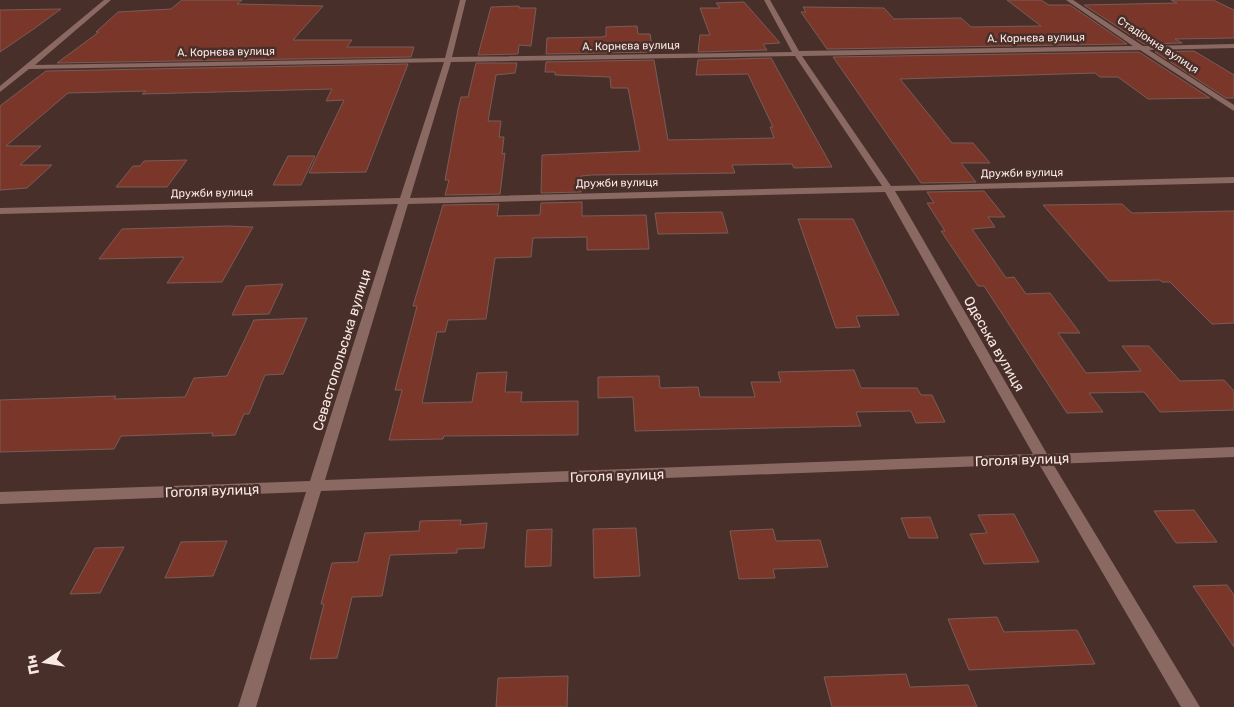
<svg xmlns="http://www.w3.org/2000/svg" width="1234" height="707" viewBox="0 0 1234 707" font-family="Rubik,sans-serif">
<style>
.building{fill:#7b362a;stroke:#795c57}
.lines{fill:none;stroke-linecap:round;stroke-linejoin:round}
.minor{fill:#8a6962;fill-rule:evenodd}
.labels{text-anchor:middle;dominant-baseline:central;stroke-width:5;stroke-linejoin:round;paint-order:stroke}
.far-street-label{font-size:11px;fill:#fae8e5;stroke:#492f2a}
.street-label{font-size:14px;fill:#fae8e5;stroke:#492f2a}
</style>
<rect width="100%" height="100%" fill="#492f2a"/>
<path class="building" d="M182,0H242L237,4L323,6L293,40H352L347,47H414L411,57L57,63L99,32H96L118,12L171,9Z
M1007,0H1041L1049,5H1070L1127,44L827,49L801,12H806L803,7L884,8L894,19L961,18L971,27L1041,26Z
M1171,0H1213L1234,10V38L1175,39L1182,43L1144,44L1084,5L1177,3Z
M744,2L780,43L763,44L767,50L698,52L700,35H710L700,8H720L716,3Z
M519,6V8H536L531,46L519,45L518,54L478,55L491,7Z
M61,9L35,28L0,52V10Z
M637,26L638,34H650L653,52L546,54L547,38L602,37L606,36V27Z
M1194,51L1234,75V98H1226L1155,52Z
M1139,52L1210,98L1148,99L1118,77H1100L1095,73L900,79L952,143H973L990,163H961L976,182L921,183L833,57Z
M771,58L832,167L794,168L792,164L732,165L735,173L592,175L581,176V192L541,193L542,155L640,151L628,88H611L610,77L555,75V72H545L546,62L654,60L668,140L774,138L770,127H773L748,74L696,75L698,60Z
M476,63H517L515,73L496,75L488,121H501L499,137H504L502,154L505,153L500,194L445,195L449,180H445L458,109L461,97H468Z
M408,64L366,172L309,173L344,100L326,101L332,89L142,94L146,91L68,93L6,146H41L20,165H52L27,188L0,190V106L46,71Z
M288,156H315L301,185H273Z
M187,160L167,187H116L133,166H140L144,161Z
M984,191L1005,217H988L995,227L972,229L1006,278L1014,277L1026,294L1050,293L1080,333H1058L1086,373L1141,371L1122,346H1149L1180,381L1224,380L1234,391V410L1160,412L1144,392L1089,393L1103,412L1067,413L984,286H978L941,231H945L927,203H934L927,192Z
M582,202V216L646,215L649,249L587,250V237L533,238L531,257L495,258L486,319L448,320L445,332H437L422,403L472,402L477,373L507,372L505,392H522L521,402L578,401V435L444,436L443,439L389,440L402,390H395L417,306H413L443,205L499,204L497,216L540,215L541,203Z
M1122,204L1132,213L1234,211V323L1212,324L1170,282H1162L1160,280L1109,281L1043,205Z
M722,212L728,233L658,234L655,213Z
M798,219H853L899,315L856,316L860,327L836,328Z
M227,226L253,227L222,282L167,283L184,257L99,259L122,229Z
M283,284L269,314L232,315L246,286Z
M307,318L283,374L265,375L249,414H244L235,435L212,436L213,433L121,436L114,449L0,452V400L116,396L114,399L185,397L194,378L227,376L254,320Z
M854,370L861,388H917L921,395H932L945,422L916,423L911,411L856,412L861,426L635,431L633,397L598,398V377L659,376L660,388L698,387L700,397H755L751,382H781L778,372Z
M1194,510L1217,542L1176,543L1154,511Z
M1014,514L1039,562L984,564L970,534L987,533L978,515Z
M930,517L938,538H909L901,518Z
M461,520L460,525L487,523L484,548L457,549V553L390,555L382,596L352,597L337,658L310,659L324,604H321L332,563L358,562L365,533L419,531L420,521Z
M636,528L640,576L594,578L593,529Z
M552,529L551,566L525,567L527,530Z
M773,529L776,541L820,540L828,567L773,569L775,578L739,579L730,531Z
M227,541L213,576L165,578L181,542Z
M124,547L100,593L70,594L95,548Z
M1227,585L1234,595V647L1193,586Z
M997,617L1004,632L1077,630L1095,664L969,670L948,619Z
M906,674L910,687L968,685L977,707H832L824,677Z
M568,676L567,707H496L498,678Z"/>
<g class="lines">
<path class="minor" d="M104,0H111L35,65L445,58L460,0H466L452,57L792,52L764,0H770L799,51L1133,46L1066,0H1073L1143,46L1234,44V48L1149,50L1234,105V111L1140,50L802,56L891,186L1234,177V183L895,191L1047,454L1234,447V457L1053,464L1200,707H1181L1039,464L321,491L256,707H238L306,492L0,504V492L310,481L398,204L0,214V208L400,198L444,62L29,69L0,92V86ZM795,56L882,186L410,198L451,62ZM885,192L1033,454L325,480L408,204Z"/>
</g>
<g class="labels">
<g class="far-street-label">
<text transform="translate(1036 38) rotate(-1)">А. Корнєва вулиця</text>
<text transform="translate(1158 45) rotate(33)">Стадіонна вулиця</text>
<text transform="translate(631 46) rotate(-1)">А. Корнєва вулиця</text>
<text transform="translate(226 52) rotate(-1)">А. Корнєва вулиця</text>
<text transform="translate(1022 173) rotate(-1)">Дружби вулиця</text>
<text transform="translate(617 183) rotate(-1)">Дружби вулиця</text>
<text transform="translate(212 193) rotate(-1)">Дружби вулиця</text>
</g>
<g class="street-label">
<text transform="translate(994 344) rotate(60)">Одеська вулиця</text>
<text transform="translate(342 350) rotate(-73)">Севастопольська вулиця</text>
<text transform="translate(1022 460) rotate(-2)">Гоголя вулиця</text>
<text transform="translate(617 476) rotate(-2)">Гоголя вулиця</text>
<text transform="translate(212 491) rotate(-2)">Гоголя вулиця</text>
</g>
</g>
<g transform="translate(45 662) rotate(258)" stroke="#492f2a" stroke-width="4" paint-order="stroke">
<path d="M0-4L9 19L0 12L-9 19Z" fill="#fae8e5"/>
<text y="-8" font-size="14" font-weight="bold" text-anchor="middle" fill="#fae8e5">Пн</text>
</g>
</svg>
